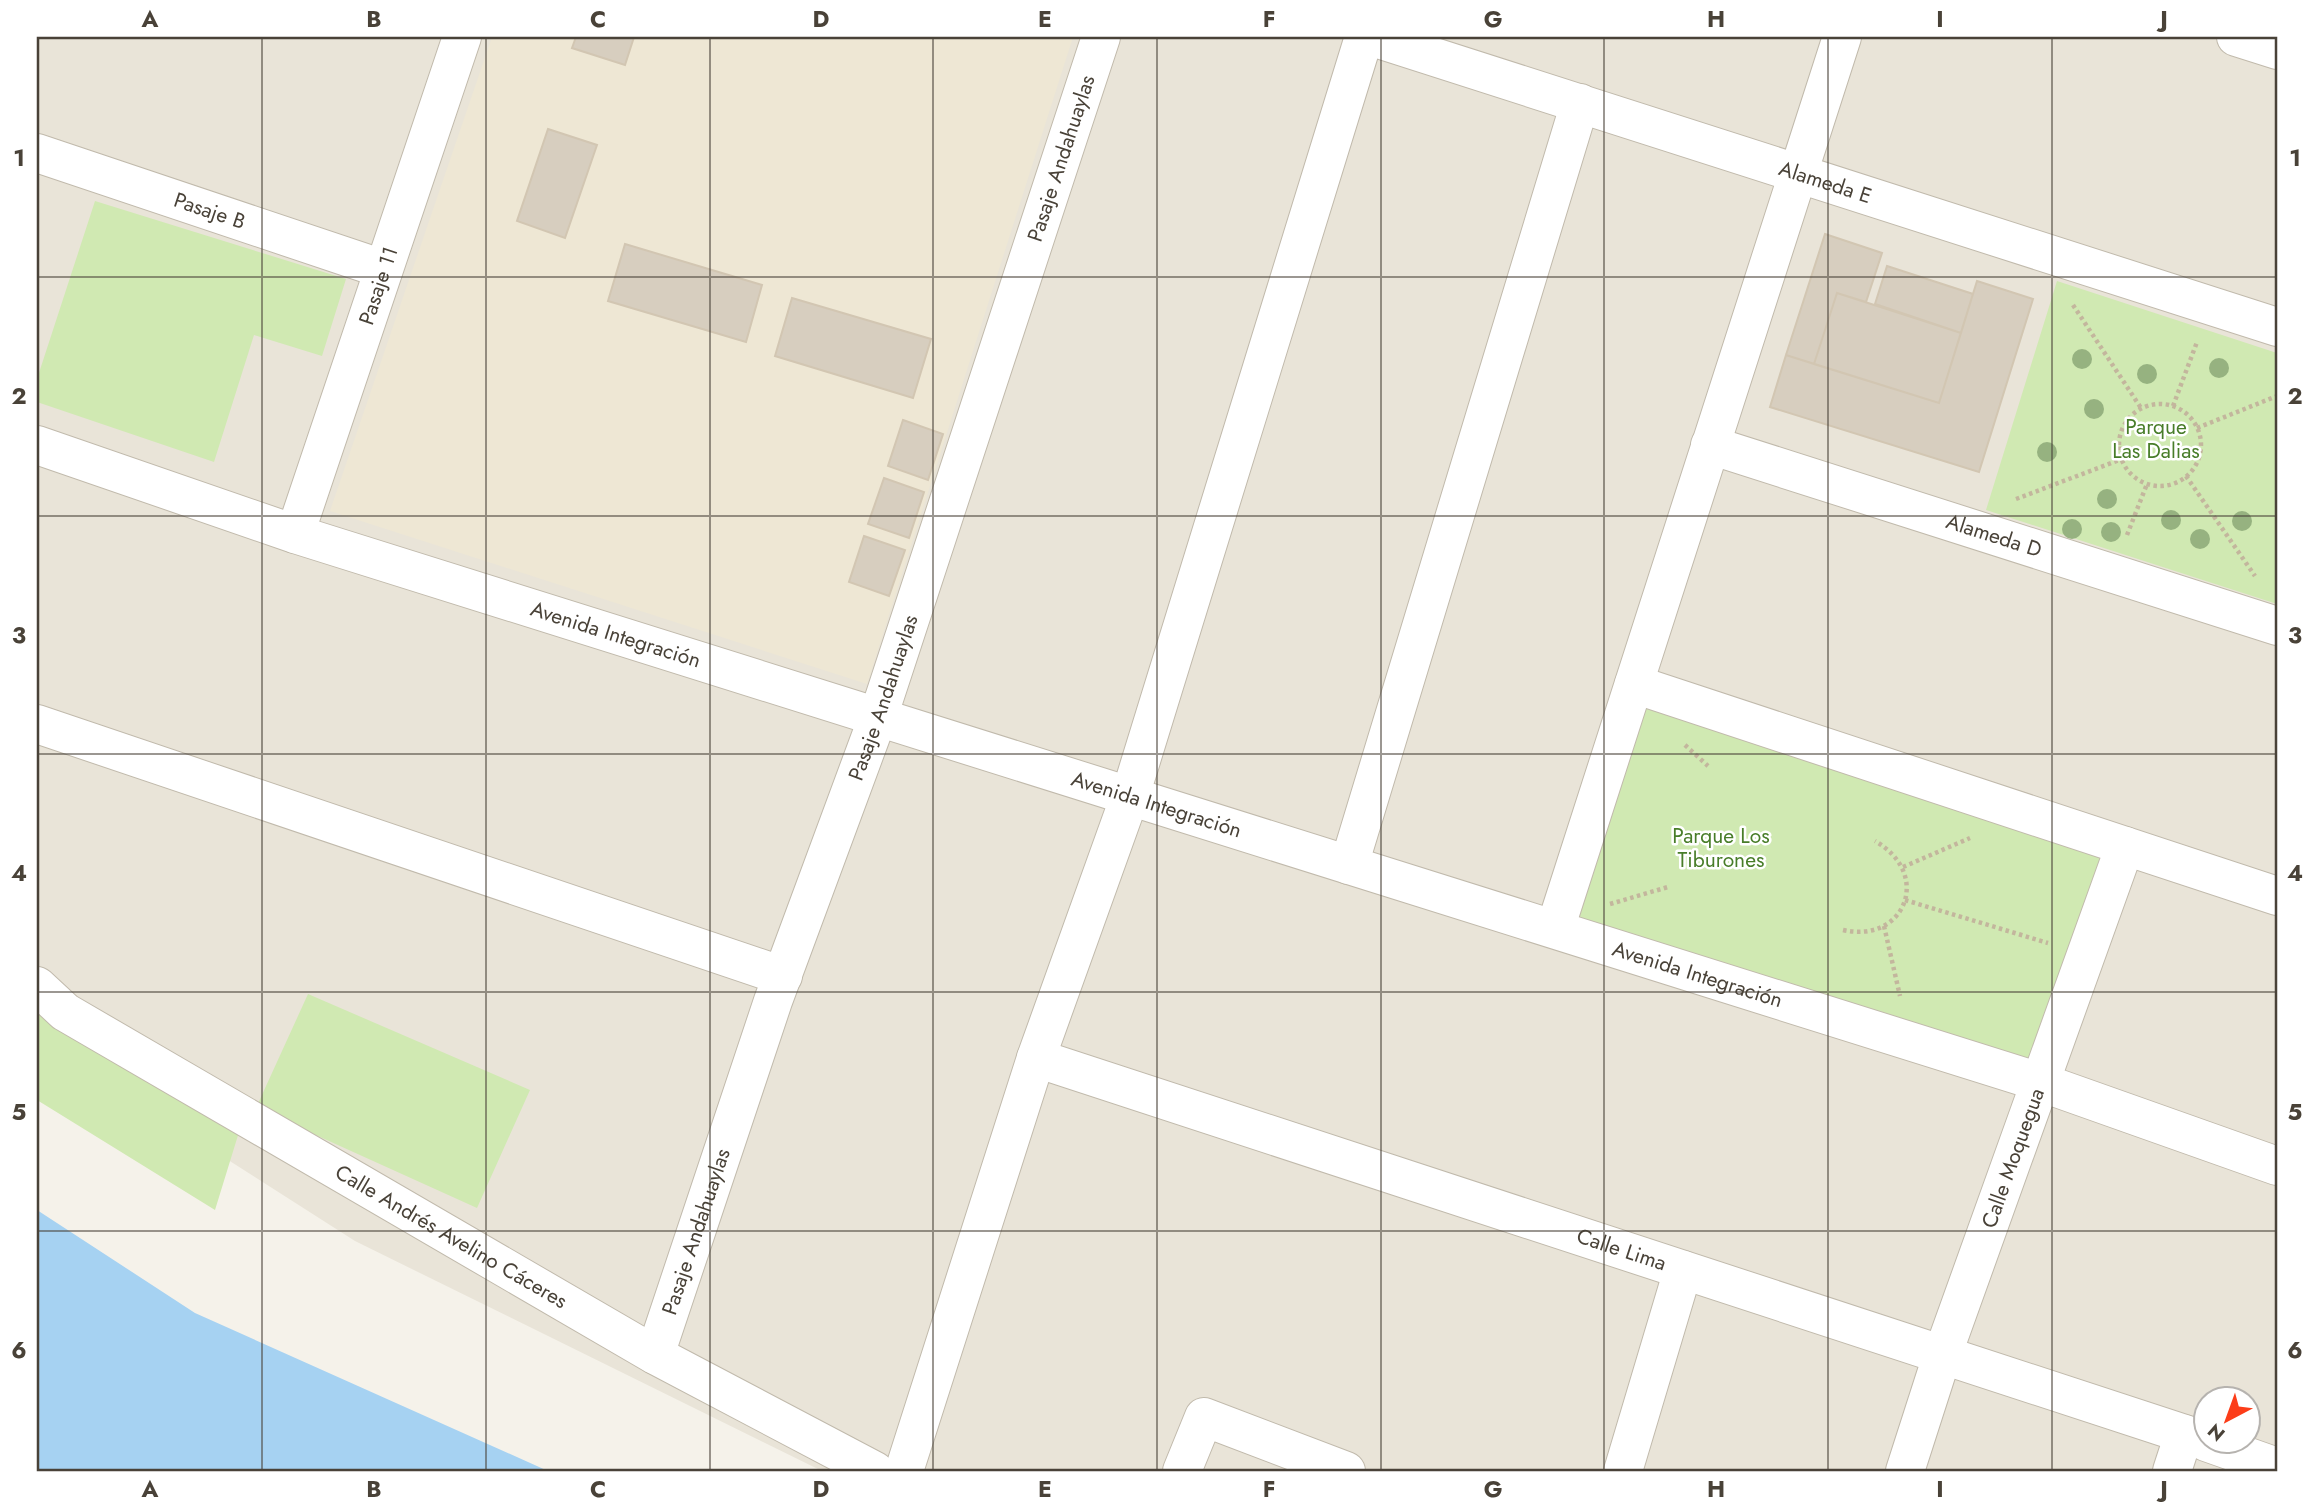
<svg xmlns="http://www.w3.org/2000/svg" width="2314" height="1508" viewBox="0 0 2314 1508" font-family="Jost,sans-serif">
<style>
.residential{fill:#e9e4d8;fill-rule:evenodd}
.education{fill:#eee7d4}
.green{fill:#d0e9b2}
.water{fill:#a6d2f2}
.building{fill:#d7cebf;stroke:#d2c6b2;stroke-width:2}
.lines{fill:none;stroke-linecap:round;stroke-linejoin:round}
.minor-casing{stroke:#c1baac;stroke-width:40}
.path{stroke:#c3b69d;stroke-width:4.5;stroke-dasharray:3.5 3.5;stroke-linecap:butt}
.minor{stroke:#fff;stroke-width:38}
.tree{fill:#96b280}
.grid{fill:none;stroke:#494238;stroke-width:2;stroke-opacity:0.55}
.labels{text-anchor:middle;dominant-baseline:central;stroke-width:5;stroke-linejoin:round;paint-order:stroke}
.street-label{font-size:21px;fill:#494238;stroke:#fff}
.park-label{font-size:21px;fill:#487d29;stroke:#fff}
.neatline{fill:none;stroke:#494238;stroke-width:2.5}
.grid-label{font-size:23px;text-anchor:middle;font-weight:bold;fill:#494238}
</style>
<rect width="100%" height="100%" fill="#f5f2ea"/>
<path class="residential" d="M37,37H2277V1471H822L355,1241L37,1038ZM2206,1400H2248V1442H2206Z"/>
<path class="education" d="M492,37H1073L867,684L330,511Z"/>
<path class="green" d="M95,201L346,279L322,356L254,335L214,462L37,402V379Z
M2057,281L2277,353V604L1986,510Z
M1642,702L2107,857L2031,1064L1572,919Z
M308,994L530,1090L477,1208L256,1108Z
M37,1003L239,1132L215,1210L37,1100Z"/>
<path class="water" d="M37,1210L195,1313L548,1471H37Z"/>
<path class="building" d="M576,37H634L625,65L572,48Z
M548,129L597,145L565,238L517,221Z
M1825,234L1882,253L1866,302L1837,293L1814,364L1786,355Z
M625,244L762,285L746,342L608,301Z
M1887,266L1973,294L1961,333L1875,304Z
M1977,281L2033,299L1979,472L1770,407L1786,355L1939,403Z
M1837,293L1961,333L1939,403L1814,364Z
M792,298L931,339L913,398L775,356Z
M903,420L943,434L928,480L888,466Z
M884,478L924,492L909,538L868,524Z
M864,536L905,550L889,596L849,582Z"/>
<g class="lines">
<g class="minor-casing">
<g id="minor">
<path id="s1" d="M1372,37L2277,327"/>
<path d="M2236,37L2277,50"/>
<path id="s2" d="M37,153L383,269"/>
<path id="s3" d="M37,445L295,534L2040,1082L2277,1166"/>
<path id="s4" d="M1710,445L2277,626"/>
<path id="s5" d="M295,534L462,37"/>
<path d="M1634,684L2277,896"/>
<path d="M37,724L783,976"/>
<path d="M1349,865L1580,103"/>
<path d="M1555,929L1842,37"/>
<path id="s6" d="M37,986L65,1012L655,1355L875,1471"/>
<path id="s7" d="M1036,1058L2206,1441"/>
<path id="s8" d="M655,1355L773,1001L878,717L1101,37"/>
<path d="M2206,1442L2277,1467"/>
<path d="M904,1471L1036,1058L1130,796L1364,37"/>
<path d="M1182,1471L1204,1417L1346,1471"/>
<path d="M1623,1471L1683,1270"/>
<path id="s9" d="M1905,1471L1942,1356L2125,846"/>
<path d="M2172,1471L2184,1434"/>
</g>
</g>
<path class="path" d="M2073,305L2141,408
M2119 445a41 41 0 1 1 82 0a41 41 0 1 1-82 0Z
M2173,406L2197,342
M2197,428L2277,396
M2186,476L2255,576
M2016,499L2122,459
M2127,535L2147,484
M1685,745L1708,766
M1903,867L1970,838
M1905,900L2048,943
M1610,904L1668,887
M1884,926L1900,996
M1843,930C1905,944 1933,874 1875,841"/>
<use href="#minor" class="minor"/>
</g>
<g class="tree">
<circle cx="2082" cy="359" r="10"/>
<circle cx="2219" cy="368" r="10"/>
<circle cx="2147" cy="374" r="10"/>
<circle cx="2094" cy="409" r="10"/>
<circle cx="2047" cy="452" r="10"/>
<circle cx="2107" cy="499" r="10"/>
<circle cx="2171" cy="520" r="10"/>
<circle cx="2242" cy="521" r="10"/>
<circle cx="2072" cy="529" r="10"/>
<circle cx="2111" cy="532" r="10"/>
<circle cx="2200" cy="539" r="10"/>
</g>
<path class="grid" d="M262,37V1471M486,37V1471M710,37V1471M933,37V1471M1157,37V1471M1381,37V1471M1604,37V1471M1828,37V1471M2052,37V1471M37,277H2277M37,516H2277M37,754H2277M37,992H2277M37,1231H2277"/>
<g class="labels">
<g class="street-label">
<text stroke="none"><textPath href="#s8" startOffset="1264">Pasaje Andahuaylas</textPath></text>
<text stroke="none"><textPath href="#s1" startOffset="476">Alameda E</textPath></text>
<text stroke="none"><textPath href="#s2" startOffset="182">Pasaje B</textPath></text>
<text stroke="none"><textPath href="#s5" startOffset="262">Pasaje 11</textPath></text>
<text stroke="none"><textPath href="#s4" startOffset="298">Alameda D</textPath></text>
<text stroke="none"><textPath href="#s3" startOffset="609">Avenida Integración</textPath></text>
<text stroke="none"><textPath href="#s8" startOffset="696">Pasaje Andahuaylas</textPath></text>
<text stroke="none"><textPath href="#s3" startOffset="1176">Avenida Integración</textPath></text>
<text stroke="none"><textPath href="#s3" startOffset="1743">Avenida Integración</textPath></text>
<text stroke="none"><textPath href="#s9" startOffset="331">Calle Moquegua</textPath></text>
<text stroke="none"><textPath href="#s8" startOffset="130">Pasaje Andahuaylas</textPath></text>
<text stroke="none"><textPath href="#s6" startOffset="485">Calle Andrés Avelino Cáceres</textPath></text>
<text stroke="none"><textPath href="#s7" startOffset="616">Calle Lima</textPath></text>
</g>
<g class="park-label">
<text x="2156" y="427">Parque<tspan x="2156" dy="24">Las Dalias</tspan></text>
<text x="1721" y="836">Parque Los<tspan x="1721" dy="24">Tiburones</tspan></text>
</g>
</g>
<rect width="2314" height="1508" fill="none" stroke="#ffffff" stroke-width="77"/>
<g transform="translate(2227 1420) rotate(221)"><circle r="33" fill="#ffffff" stroke="#b6b3af" stroke-width="2"/>
<path d="M0-5L12 26L0 18L-12 26Z" fill="#fc3d19"/>
<text y="-10" font-size="19" font-weight="bold" text-anchor="middle" fill="#494238">N</text>
</g>
<rect x="38" y="38" width="2238" height="1432" class="neatline"/>
<g class="grid-label">
<text x="150" y="27">A</text>
<text x="374" y="27">B</text>
<text x="598" y="27">C</text>
<text x="821" y="27">D</text>
<text x="1045" y="27">E</text>
<text x="1269" y="27">F</text>
<text x="1493" y="27">G</text>
<text x="1716" y="27">H</text>
<text x="1940" y="27">I</text>
<text x="2164" y="27">J</text>
<text x="19" y="166">1</text>
<text x="2295" y="166">1</text>
<text x="19" y="404">2</text>
<text x="2295" y="404">2</text>
<text x="19" y="643">3</text>
<text x="2295" y="643">3</text>
<text x="19" y="881">4</text>
<text x="2295" y="881">4</text>
<text x="19" y="1120">5</text>
<text x="2295" y="1120">5</text>
<text x="19" y="1358">6</text>
<text x="2295" y="1358">6</text>
<text x="150" y="1497">A</text>
<text x="374" y="1497">B</text>
<text x="598" y="1497">C</text>
<text x="821" y="1497">D</text>
<text x="1045" y="1497">E</text>
<text x="1269" y="1497">F</text>
<text x="1493" y="1497">G</text>
<text x="1716" y="1497">H</text>
<text x="1940" y="1497">I</text>
<text x="2164" y="1497">J</text>
</g>
</svg>
